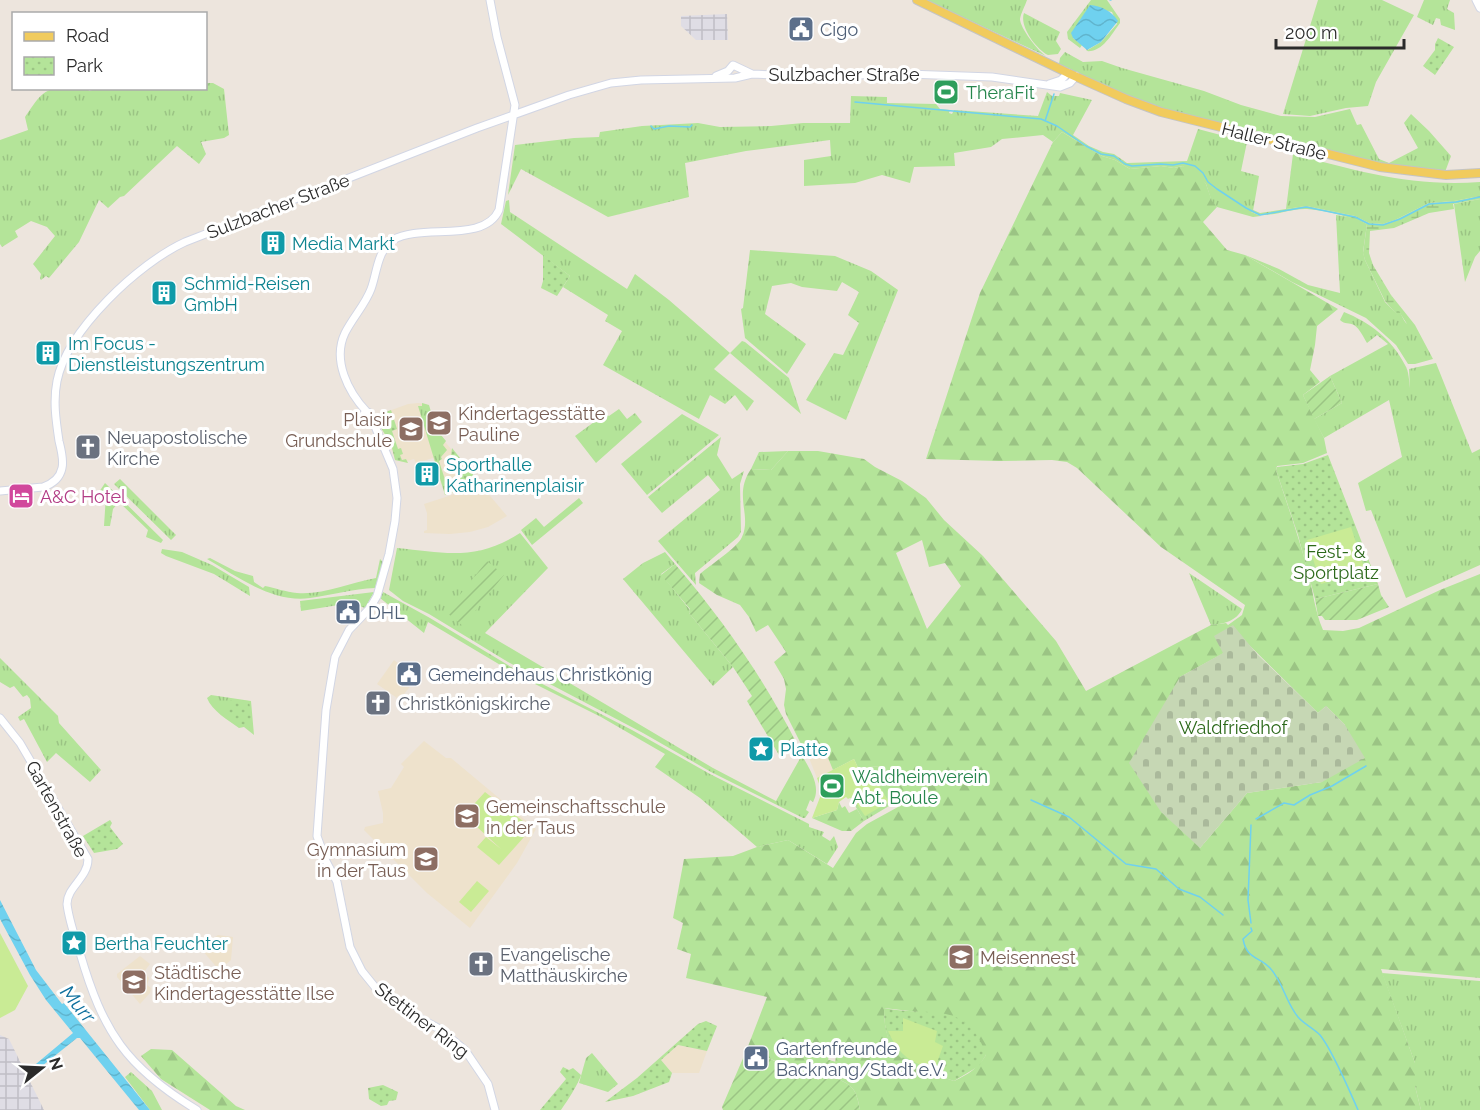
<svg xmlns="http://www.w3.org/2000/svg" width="1480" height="1110" viewBox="0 0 1480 1110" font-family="Raleway,sans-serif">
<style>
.industrial{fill:url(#industrial-grid)}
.education{fill:#eee2cc}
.grass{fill:url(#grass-tufts)}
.forest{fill:url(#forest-firs);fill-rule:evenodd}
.wetland{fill:url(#wetland-marsh)}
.cemetery{fill:url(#cemetery-stones)}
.park{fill:url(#park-dots)}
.garden{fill:url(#garden-furrows)}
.pitch{fill:#c9eb95}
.water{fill:url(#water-waves)}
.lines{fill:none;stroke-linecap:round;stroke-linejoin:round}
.stream{stroke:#6fd1ef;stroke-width:1.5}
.secondary-casing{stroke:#d2d6e4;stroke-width:9}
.primary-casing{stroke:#c4c4c4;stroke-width:10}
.secondary{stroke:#fff;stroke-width:7}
.primary{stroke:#f1cb5d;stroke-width:8}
.labels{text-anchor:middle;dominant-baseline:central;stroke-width:6;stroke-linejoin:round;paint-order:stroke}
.service-label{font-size:18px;fill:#4e5e75;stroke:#fff;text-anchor:start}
.street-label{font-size:18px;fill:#2b2b2b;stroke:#fff}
.leisure-label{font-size:18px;fill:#27864d;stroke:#fff;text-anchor:start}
.culture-label{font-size:18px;fill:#0d838f;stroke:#fff;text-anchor:start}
.education-label{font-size:18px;fill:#785e54;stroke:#fff;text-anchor:start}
.worship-label{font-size:18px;fill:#5b616d;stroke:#fff;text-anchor:start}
.hotel-label{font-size:18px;fill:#b23c85;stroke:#fff;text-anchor:start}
.park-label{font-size:18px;fill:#2c691a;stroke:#fff}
.water-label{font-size:20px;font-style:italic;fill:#0d6f9d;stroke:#fff}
</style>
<defs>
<pattern id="industrial-grid" width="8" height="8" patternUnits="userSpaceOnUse" patternTransform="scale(1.5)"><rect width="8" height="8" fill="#dfdde5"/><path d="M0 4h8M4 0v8" fill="none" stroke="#c0bec5"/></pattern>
<pattern id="grass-tufts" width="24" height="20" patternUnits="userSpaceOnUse" patternTransform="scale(1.5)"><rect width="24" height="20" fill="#b4e499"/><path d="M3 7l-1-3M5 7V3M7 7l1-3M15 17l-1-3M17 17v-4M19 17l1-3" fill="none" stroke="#9bc484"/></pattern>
<pattern id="forest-firs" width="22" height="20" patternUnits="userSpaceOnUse" patternTransform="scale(1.5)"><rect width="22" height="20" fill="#b4e499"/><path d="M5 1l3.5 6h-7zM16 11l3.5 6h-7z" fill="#9bc484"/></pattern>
<pattern id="wetland-marsh" width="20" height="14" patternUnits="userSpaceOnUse" patternTransform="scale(1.5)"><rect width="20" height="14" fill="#b4e499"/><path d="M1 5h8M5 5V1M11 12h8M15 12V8" fill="none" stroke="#9bc484"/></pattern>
<pattern id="cemetery-stones" width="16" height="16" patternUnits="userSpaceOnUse" patternTransform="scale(1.5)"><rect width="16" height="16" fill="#c6d7b4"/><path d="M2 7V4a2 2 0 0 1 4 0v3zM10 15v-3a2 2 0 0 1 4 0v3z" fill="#aab99b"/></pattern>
<pattern id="park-dots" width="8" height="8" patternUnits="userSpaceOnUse" patternTransform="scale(1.5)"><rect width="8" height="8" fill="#b4e499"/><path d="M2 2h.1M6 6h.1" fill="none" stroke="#9bc484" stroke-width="1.8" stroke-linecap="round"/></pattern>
<pattern id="garden-furrows" width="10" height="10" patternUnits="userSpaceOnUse" patternTransform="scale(1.5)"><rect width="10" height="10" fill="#b4e499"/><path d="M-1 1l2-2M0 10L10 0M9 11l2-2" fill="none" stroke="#9bc484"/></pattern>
<pattern id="water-waves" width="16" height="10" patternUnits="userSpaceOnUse" patternTransform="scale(1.5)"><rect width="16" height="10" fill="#6fd1ef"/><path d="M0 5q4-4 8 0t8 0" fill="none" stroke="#60b4cd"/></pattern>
</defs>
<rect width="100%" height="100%" fill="#ede5dd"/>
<path class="industrial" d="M727,14L728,40H696L681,26V16Z
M0,1035L9,1039L44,1110H0Z"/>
<path class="education" d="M418,403L427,404L435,430L452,450L451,456L463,490L445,495L433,458L416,463L414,459L407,461L408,463L395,460L391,444L376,420L378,415L408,404Z
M475,478L507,516L488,527L470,532L450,534L424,533V531L427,530V513L424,504L461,492L473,491Z
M394,660L399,664L396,668L402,672L400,676L412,684L401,698L398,696L397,698L377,684Z
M424,741L446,758H451L536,829L517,863L470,928L427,893L364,830L365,827L383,823V813L378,791L391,788L404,767L401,764Z
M821,747H824L833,770L817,778L807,753Z
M218,935L233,937L231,960L219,970L202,950L204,944Z
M140,956L150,964L144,972L149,978L147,985L151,988L150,993L140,1004L117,977V974Z
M678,1045L707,1051L699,1073H672L661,1060Z"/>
<path class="grass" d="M926,0H1027C1025,6 1021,13 1020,19C1020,28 1038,51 1046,56Z
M1091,0H1107L1120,19V23C1111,35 1102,53 1086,51L1101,42L1117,24L1112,12L1107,11L1073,38L1082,45L1080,48L1068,39L1067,32Z
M1318,0H1382L1414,15L1376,82L1368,106L1346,108L1310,116L1283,114Z
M1424,0H1450L1447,9L1454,13L1455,30L1441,25L1440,19L1436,18L1433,25L1417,17Z
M1024,13L1060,32L1056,41L1061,49L1058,54L1048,55C1036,49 1019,26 1024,13Z
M1065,52L1083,62L1102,61L1122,68L1204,91L1241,105L1281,116L1315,117L1350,109L1357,125L1361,124L1379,159L1389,163L1418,148L1404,123L1411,114L1429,131L1451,156L1445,172L1391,167L1178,113L1138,101L1059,64L1060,58Z
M206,83H213L224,89L229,135L224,138L201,142L206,154L199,164L177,146L124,196L120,197L108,208L99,200L79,242L49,278L46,276L41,280L40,278L41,274L33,264L55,236L47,227L31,221L15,231L18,237L2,247L0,244V140L28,130L25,117C48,82 48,89 88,89L89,91L99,88H206Z
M1047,92L1052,96H1059L1060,93L1092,100L1073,135L1089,146L1103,152L1114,154L1127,163L1187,161L1198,129L1247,142L1241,171L1259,176L1253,211L1251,212L1261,216L1253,217L1217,207L1212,202L1206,184L1183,166L1174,168L1161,166L1130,169L1115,160L1102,156L1062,132L1053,142L1043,135L1002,139L991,147L954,153L955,166L914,167L910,183L882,175L855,183L804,186V160L831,156L830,140L746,151L685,163L689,197L608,217L521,169L508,195L515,145L574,138L599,137L600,132L642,126L698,123L720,127L771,126L803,123H850L851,96L887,97V103L936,104L940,109L950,110L949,113L952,114L954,110L1038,116Z
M1293,154C1358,171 1411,187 1480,182V196L1454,201L1429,203L1395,220L1383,224L1369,223L1355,216L1306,206L1286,209Z
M1480,199V251L1475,257L1465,282L1454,204Z
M509,200L510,212L627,289L635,274L669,300L730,353L742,341L745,342L789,378L801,414L730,353L714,369L754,401L747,411L735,395L725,404L710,395L699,419L603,365L622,331L605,321L608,315L563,287L570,276L501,224L506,201Z
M1336,215L1354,218L1367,224L1363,252L1365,260L1385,302L1407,324L1394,304L1391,295L1415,325L1433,359L1415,364H1408L1396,345L1366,318L1292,282L1245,255L1279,269L1308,285L1340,293Z
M750,250L835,256L871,271L898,290L846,420L806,400L834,353L843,355L859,323L848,315L859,292L842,282L837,291L802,287L791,283L772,286L765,314L806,344L787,374L745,338L741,309L743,308Z
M1344,312C1369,322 1392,339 1405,365C1409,371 1409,381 1410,388L1409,369L1436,363L1472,453L1480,449V565L1406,598L1371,510L1366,511L1358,483L1402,457L1389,400L1324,438L1314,419L1342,403L1330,376L1388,344L1377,335L1367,343C1364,338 1360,329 1354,325C1349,322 1345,325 1340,320Z
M422,403L429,405L436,429L446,441L443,445L447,450L441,457L442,459L439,461L448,489L456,491L445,495L418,406H422Z
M619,409L627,419L635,413L642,422L596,463L575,436L605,414L609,416Z
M682,414L719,435L647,495L621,464Z
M721,437L717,455L732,479L744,471L740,484L741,532L738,537L695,573L696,585L658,541L720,490L708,475L662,513L648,497Z
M788,451L771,470L751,469L759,452Z
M120,479L176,535L171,540L114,484Z
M105,483L163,540L161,543L146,537L148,530L119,502L113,509L110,526H104L106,495L99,492Z
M579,498L583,503L532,545L521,530L536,518L544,527Z
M520,533L548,568L485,633L713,768L776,801L802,755C809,769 822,786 813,802L810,800L806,810L809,812L805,818H803L711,772L643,733L508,662L429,614L403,601L389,590L397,548C446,553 476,561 520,533Z
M162,549L182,552L212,565L249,587L250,596L214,574L166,556L161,553Z
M665,552L675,564L661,574L690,610L689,613L733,667L713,686L623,579L643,563Z
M210,558L235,571L253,576L254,582L263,588L265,586C275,588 286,592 297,593C324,595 349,583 376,578L380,559L383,562L375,588C353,589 332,595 310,598C272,603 238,577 207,559Z
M1189,573L1242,609C1237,621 1223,624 1211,625Z
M374,592L365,608L351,603L301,611L300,601Z
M383,592L430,618L521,673L632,730L710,774L809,824V827L824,832L822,836L830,841L834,836L838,847L827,864L788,840L757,847L700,798L655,767L665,754L601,717L519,676L428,622L424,633L380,598Z
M0,658L58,716L59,723L101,770L90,782L56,753L47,762L24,719L20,721L18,717L31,708L30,699L27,695L23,697L14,686L10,688L0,682Z
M211,695L251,701L254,735L244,727L239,728C228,720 212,711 207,698Z
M882,766L904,791L894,803L864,821L850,797L868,767Z
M1382,973L1480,981V1110H1421L1415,1086V1063Z
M592,1053L618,1084L608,1092L579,1083L586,1058Z
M131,1072L152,1091L162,1110H150L125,1077Z"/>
<path class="forest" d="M1062,132L1102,156L1115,160L1130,169L1161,166L1174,168L1183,166L1195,171L1206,184L1212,201L1217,207L1203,222L1227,250L1245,255L1338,309L1317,326L1315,345L1310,370L1320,382L1303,395L1324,438L1327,453L1303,463L1277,466L1276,470C1287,504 1299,537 1308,572C1313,591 1315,612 1323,630L1343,631L1359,628L1440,590L1480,574V978L1381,969L1415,1063V1086L1421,1110H860C856,1088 853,1085 833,1077L836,1056L830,1054L820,1080L747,1049L767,997L686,978L691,954L677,949L683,923L673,918L684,859L733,856L757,847L788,840L833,868L856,833L867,824L898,807L904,792L882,766L869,767L860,772L854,759L833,770L824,748L818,746L804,750L786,714L784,705L786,689L784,679L774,662L786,652L768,625L756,632L749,617L740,605L717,595L699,583L700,574C710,565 737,548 742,537C752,515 733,495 751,469L771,470L788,451H818L864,459L875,467L902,481L926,498L944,520L983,556L1056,641L1086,691L1211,625L1226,623L1228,625L1242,615L1245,605L1161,547L1077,468L1067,462L1052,460L999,461L926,459L980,293L1053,142ZM922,540L929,567L945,563L961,586L927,629L896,553ZM1248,644L1318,713L1326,706L1345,725L1322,782L1247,793L1200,848L1180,677L1224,653ZM884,1008L918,1012L986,1055C978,1068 969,1074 954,1081C911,1066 884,1061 884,1008Z
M839,802L842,808L845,806L849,813L857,809L864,821L851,831H842L812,818L837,810Z
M151,1049L172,1050L236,1106L245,1110H210L161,1079L141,1056Z"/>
<path class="wetland" d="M1480,196V199L1453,204L1454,209L1429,213L1394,228L1370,231L1369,253L1373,265L1391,295L1407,326L1385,301L1365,260L1363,253L1367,224C1351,217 1324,210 1307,209C1287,208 1270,220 1251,212V209L1260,213L1305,206L1355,216L1369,223L1383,224L1395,220L1429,203L1454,201Z"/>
<path class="cemetery" d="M1233,625L1257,654L1318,713L1326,706L1345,725L1365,758L1322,782L1247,793L1200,848L1161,812L1129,763L1180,677L1223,653L1214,636Z"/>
<path class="park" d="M1438,38L1454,47L1435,75L1423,66L1435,50V44Z
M543,255L570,276L557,296L541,288L543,281Z
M391,410L397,429L392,431L398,449L401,448L403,454L400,455L402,460L406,459L408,463L395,460L391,444L376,420L378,415Z
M452,448L473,474L471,489L463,490L451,456Z
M1328,455L1378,584L1315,599L1298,535L1276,470L1277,467L1303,464Z
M229,700L249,701L253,729C239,721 234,726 226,709Z
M110,820L112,823L110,827L123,844L117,849L94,853L83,836Z
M884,1008C928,1017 968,999 986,1055L979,1066L954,1081C910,1066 884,1062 884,1008Z
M706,1021L717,1026L707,1051L678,1045L661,1060L672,1073L669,1082L633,1096L605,1102L637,1078L698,1024Z
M563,1067L569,1070L573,1068L581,1075C579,1083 566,1103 561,1110H540L566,1079L560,1072Z
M383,1085L398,1092L396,1100L389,1101L387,1105L381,1106L369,1099L368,1088Z"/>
<path class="garden" d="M1330,376L1342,403L1314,419L1303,395Z
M487,561L504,575L463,626L446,612Z
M675,564C722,619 763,677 796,742L779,755L747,701L752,696L733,667L689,613L690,609L661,575Z
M1378,584L1381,595L1389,607L1357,620H1325L1322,616H1318L1315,599Z
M747,1049L819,1080L826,1059L836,1062L833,1077C853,1085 856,1088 860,1110H723L722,1107Z"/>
<path class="pitch" d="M1351,527L1365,571L1321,584L1307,540Z
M854,759L860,772L868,767L889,802L865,816L852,797L848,799L846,797L839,802L837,810L812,818L822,792L817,778Z
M485,792L532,828L499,865L477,847L486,837L501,849L464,815Z
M477,881L489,891L471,912L459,902Z
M0,933L28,986L15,1010L0,1018Z
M903,1018L937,1031L935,1042L943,1046L934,1071C910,1061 899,1056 888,1031H903Z"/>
<path class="water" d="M1090,5C1101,6 1112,11 1118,21L1101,42L1087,50L1073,38L1071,33Z
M0,900L36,970L62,1004L64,1003L150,1110H139L80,1038H77L32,1074L30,1069L73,1033L46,1000L30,975L0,919Z"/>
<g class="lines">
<path class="stream" d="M1110,0H1111
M855,102L1041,119L1057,126L1086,146L1101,154L1114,156L1125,164L1132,166L1161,164L1173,165L1183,163L1195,166L1203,173L1208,182L1217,189L1246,208L1260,215L1306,207L1355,217L1369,224L1383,225L1400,219L1429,204L1456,202L1480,197
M1045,121L1054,94
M651,126L654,129L669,126L690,127L692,125
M1031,800L1069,817L1126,864L1156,869L1179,889L1200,897L1223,915
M1256,819L1284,803L1294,805L1310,795L1332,786L1366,766
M1251,923L1248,900L1251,825
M1251,928L1252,931L1243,939C1247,960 1259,956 1270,968C1283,982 1286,1003 1298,1017C1304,1024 1313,1028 1320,1035C1333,1051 1349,1090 1358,1110"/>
<g class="secondary-casing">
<path id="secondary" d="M1476,0L1480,8
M716,76L728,71L733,65L752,74
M1049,84L1061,80L1068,73
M363 416a4 4 0 1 1 8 0a4 4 0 1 1-8 0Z
M367,412C348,392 332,360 345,333C353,317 365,305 371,289C377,273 377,251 393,240C421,223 484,244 499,210L515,105L497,37L490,0
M371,417L393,469L397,498L395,521L389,554L377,596L370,608L349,630L335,657L326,710L317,836L326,861L337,882L350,947L362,971L379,992L395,1005L438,1028L465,1050L488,1084L495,1110
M0,491L43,487C52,484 60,478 62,468C64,460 61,449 59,441C56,421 53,401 57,381C67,330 139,263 185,242L477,128L569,95L611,83L641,80L735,78L752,74L804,76L907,74L992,77L1060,87L1070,83L1076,76
M0,718L20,743L88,859C88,878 67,887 67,904C69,921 75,937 80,953C103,1032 126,1067 197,1110"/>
</g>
<g class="primary-casing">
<path id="primary" d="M917,0L1068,73L1126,99L1161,112L1380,167L1446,175L1480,173"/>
</g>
<use href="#secondary" class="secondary"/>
<use href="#primary" class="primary"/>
</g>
<defs>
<g id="civic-square" transform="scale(1.35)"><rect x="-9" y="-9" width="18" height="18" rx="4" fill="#5c6f8a" stroke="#fff"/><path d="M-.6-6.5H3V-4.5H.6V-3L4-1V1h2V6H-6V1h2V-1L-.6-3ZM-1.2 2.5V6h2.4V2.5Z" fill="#fff"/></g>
<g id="stadium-square" transform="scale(1.35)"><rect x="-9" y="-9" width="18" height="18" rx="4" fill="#2e9e5b" stroke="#fff"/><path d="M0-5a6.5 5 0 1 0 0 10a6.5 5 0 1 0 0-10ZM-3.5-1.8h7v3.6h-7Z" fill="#fff"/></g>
<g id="building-square" transform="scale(1.35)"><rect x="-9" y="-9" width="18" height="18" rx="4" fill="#0f9aa8" stroke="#fff"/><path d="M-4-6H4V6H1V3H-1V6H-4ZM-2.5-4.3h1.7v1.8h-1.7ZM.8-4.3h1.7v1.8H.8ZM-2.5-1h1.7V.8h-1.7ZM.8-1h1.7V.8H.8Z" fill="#fff"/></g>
<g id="school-square" transform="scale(1.35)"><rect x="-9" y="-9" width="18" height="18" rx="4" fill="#8d6e63" stroke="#fff"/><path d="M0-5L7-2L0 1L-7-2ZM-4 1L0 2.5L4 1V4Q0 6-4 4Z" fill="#fff"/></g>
<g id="church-square" transform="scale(1.35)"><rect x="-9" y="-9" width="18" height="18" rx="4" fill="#6b7280" stroke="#fff"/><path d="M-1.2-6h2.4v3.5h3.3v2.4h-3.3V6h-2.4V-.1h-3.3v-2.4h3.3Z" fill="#fff"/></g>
<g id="hotel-square" transform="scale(1.35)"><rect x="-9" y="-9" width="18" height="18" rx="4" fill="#d1479c" stroke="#fff"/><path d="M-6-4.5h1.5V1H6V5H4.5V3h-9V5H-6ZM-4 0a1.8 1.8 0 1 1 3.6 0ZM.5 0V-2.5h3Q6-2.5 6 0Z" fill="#fff"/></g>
<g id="sight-square" transform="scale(1.35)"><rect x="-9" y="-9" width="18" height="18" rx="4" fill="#0f9aa8" stroke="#fff"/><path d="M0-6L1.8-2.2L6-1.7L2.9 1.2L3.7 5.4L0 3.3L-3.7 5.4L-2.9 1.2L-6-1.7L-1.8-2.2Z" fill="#fff"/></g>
</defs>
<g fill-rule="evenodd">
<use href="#civic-square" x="801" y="29"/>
<use href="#stadium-square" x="946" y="92"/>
<use href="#building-square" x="273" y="243"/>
<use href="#building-square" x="164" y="293"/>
<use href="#building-square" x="48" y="353"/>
<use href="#school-square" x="439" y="423"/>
<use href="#school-square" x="411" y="429"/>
<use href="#church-square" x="88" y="447"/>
<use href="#building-square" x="427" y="474"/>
<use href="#hotel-square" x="21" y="496"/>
<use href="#civic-square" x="348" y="612"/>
<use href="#civic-square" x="409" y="674"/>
<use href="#church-square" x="378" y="703"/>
<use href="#sight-square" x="761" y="749"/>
<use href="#stadium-square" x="832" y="786"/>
<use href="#school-square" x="467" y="816"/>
<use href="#school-square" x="426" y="859"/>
<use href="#sight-square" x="74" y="943"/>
<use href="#school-square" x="961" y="957"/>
<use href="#church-square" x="481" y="964"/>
<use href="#school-square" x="134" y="982"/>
<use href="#civic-square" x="756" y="1058"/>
</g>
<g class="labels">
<g class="service-label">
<text x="820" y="29">Cigo</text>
<text x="368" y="612">DHL</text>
<text x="428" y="674">Gemeindehaus Christkönig</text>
<text x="776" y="1048">Gartenfreunde<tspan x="776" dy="21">Backnang/Stadt e.V.</tspan></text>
</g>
<g class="street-label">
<text x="844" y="74">Sulzbacher Straße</text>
<text transform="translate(1274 141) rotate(14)">Haller Straße</text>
<text transform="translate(278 206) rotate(-21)">Sulzbacher Straße</text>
<text transform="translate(57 809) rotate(61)">Gartenstraße</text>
<text transform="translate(422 1020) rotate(37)">Stettiner Ring</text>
</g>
<g class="leisure-label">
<text x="966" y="92">TheraFit</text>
<text x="852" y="776">Waldheimverein<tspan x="852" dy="21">Abt. Boule</tspan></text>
</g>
<g class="culture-label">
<text x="292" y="243">Media Markt</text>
<text x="184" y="283">Schmid-Reisen<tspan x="184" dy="21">GmbH</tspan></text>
<text x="68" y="343">Im Focus -<tspan x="68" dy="21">Dienstleistungszentrum</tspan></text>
<text x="446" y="464">Sporthalle<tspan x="446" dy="21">Katharinenplaisir</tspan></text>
<text x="780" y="749">Platte</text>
<text x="94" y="943">Bertha Feuchter</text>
</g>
<g class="education-label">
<text x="458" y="413">Kindertagesstätte<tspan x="458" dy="21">Pauline</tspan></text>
<text x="392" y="419" text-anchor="end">Plaisir<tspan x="392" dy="21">Grundschule</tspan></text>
<text x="486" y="806">Gemeinschaftsschule<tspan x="486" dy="21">in der Taus</tspan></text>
<text x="406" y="849" text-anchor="end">Gymnasium<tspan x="406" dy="21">in der Taus</tspan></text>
<text x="980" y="957">Meisennest</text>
<text x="154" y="972">Städtische<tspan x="154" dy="21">Kindertagesstätte Ilse</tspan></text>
</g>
<g class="worship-label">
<text x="107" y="437">Neuapostolische<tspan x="107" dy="21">Kirche</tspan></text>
<text x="398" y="703">Christkönigskirche</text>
<text x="500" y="954">Evangelische<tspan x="500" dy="21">Matthäuskirche</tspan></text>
</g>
<g class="hotel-label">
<text x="40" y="496">A&amp;C Hotel</text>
</g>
<g class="park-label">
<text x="1336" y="551">Fest- &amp;<tspan x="1336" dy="21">Sportplatz</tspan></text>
<text x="1233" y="727">Waldfriedhof</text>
</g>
<g class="water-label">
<text transform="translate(78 1004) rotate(50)">Murr</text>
</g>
</g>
<rect x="12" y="12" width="195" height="78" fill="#ffffff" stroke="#aaaaaa" stroke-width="1.5"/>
<rect x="24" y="32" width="30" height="9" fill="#f1cb5d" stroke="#aaaaaa" stroke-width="1.5"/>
<text x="66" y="42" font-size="18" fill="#2b2b2b">Road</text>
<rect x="24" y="57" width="30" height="18" fill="url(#park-dots)" stroke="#aaaaaa" stroke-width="1.5"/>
<text x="66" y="72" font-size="18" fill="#2b2b2b">Park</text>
<g transform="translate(42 1068) rotate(72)" stroke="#ffffff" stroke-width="4.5" paint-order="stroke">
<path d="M0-4.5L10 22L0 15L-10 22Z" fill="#2b2b2b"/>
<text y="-9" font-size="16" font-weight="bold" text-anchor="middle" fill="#2b2b2b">N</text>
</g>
<path d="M1276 39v9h128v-9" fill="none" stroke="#2b2b2b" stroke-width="3"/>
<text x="1285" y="39" font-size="18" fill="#2b2b2b" stroke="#ffffff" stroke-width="4.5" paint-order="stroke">200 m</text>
</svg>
